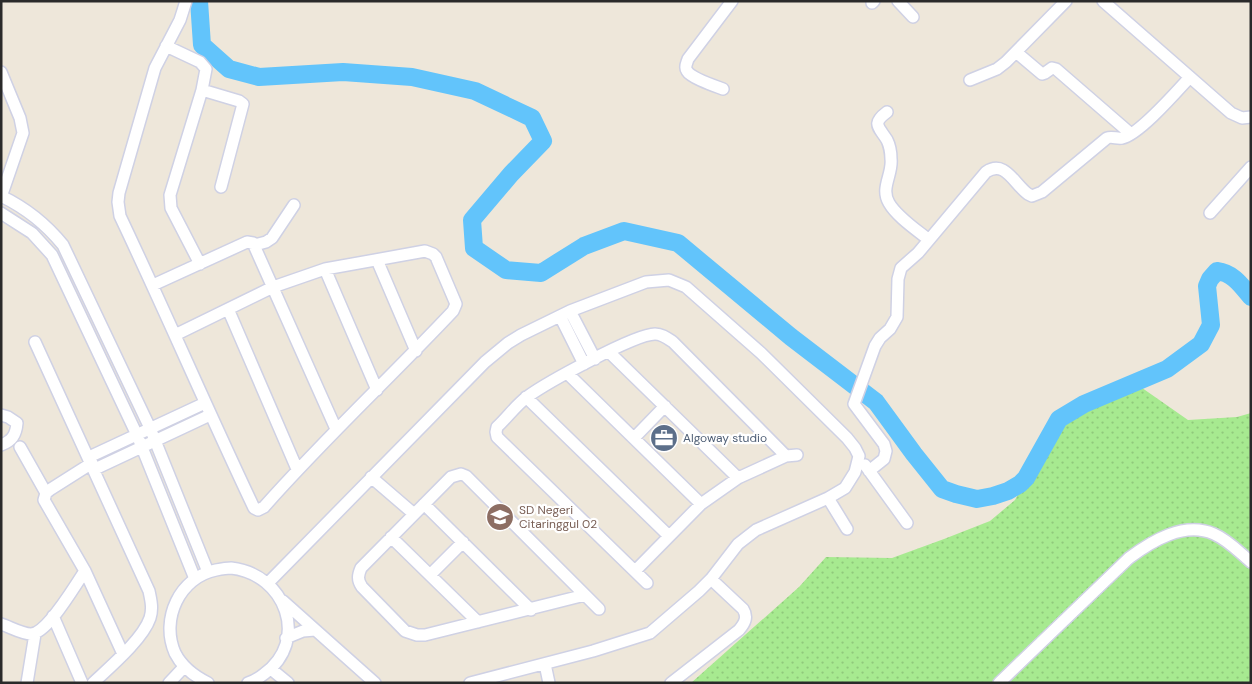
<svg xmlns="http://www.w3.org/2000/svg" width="1252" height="684" viewBox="0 0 1252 684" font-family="'DM Sans',sans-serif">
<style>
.green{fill:url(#green-dots)}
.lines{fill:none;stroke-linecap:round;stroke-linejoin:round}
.river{stroke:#62c4fb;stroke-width:18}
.minor-casing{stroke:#cfd1e4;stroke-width:14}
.minor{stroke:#fff;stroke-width:11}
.labels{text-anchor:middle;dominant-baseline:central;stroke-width:4.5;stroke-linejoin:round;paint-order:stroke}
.service-label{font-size:12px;fill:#4e5e75;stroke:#fff;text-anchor:start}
.education-label{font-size:12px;fill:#785e54;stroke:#fff;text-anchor:start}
</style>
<defs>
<pattern id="green-dots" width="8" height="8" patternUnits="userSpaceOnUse" patternTransform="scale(1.25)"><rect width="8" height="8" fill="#a7ea90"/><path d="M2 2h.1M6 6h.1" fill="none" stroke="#90c97c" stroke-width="1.8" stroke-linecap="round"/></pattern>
</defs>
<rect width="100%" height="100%" fill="#eee7da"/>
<path class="green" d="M1135,383L1188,420L1237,417L1251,413V683H691L799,587L826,557L892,558L944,539L990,521L1015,500L1059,419L1084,404Z"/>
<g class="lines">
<path class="river" d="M199,1L202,45L229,69L259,77L343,72L412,77L475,91L532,118L543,141L511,174L472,220L474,248L506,270L541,273L584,246L624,231L678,243L791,337L876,402L914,454L942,489L956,494L977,499L993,496L1008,491L1020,484L1026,478L1059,419L1084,404L1167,369L1201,344L1211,325L1207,286L1210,279L1217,271C1233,273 1241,285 1251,297"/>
<g class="minor-casing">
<path id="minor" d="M898,1L913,17
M1103,1L1231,113L1242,118L1251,117
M872,3L874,1
M166,46L200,62L206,69L202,90L170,195L171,208L200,264
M1016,52L1042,74L1045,73L1052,68L1056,69L1131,134
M1,72L20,118L23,133L1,197
M970,80L997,69L1006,62L1066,1
M723,89C715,86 691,78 687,71C684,67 687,63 688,59L732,1
M202,90L239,101L243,104L221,187
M887,112C871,124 879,127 887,140C889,144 891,153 891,159C893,174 880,188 889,203C897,217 917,230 929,240
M1,196C26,208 46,224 63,245L150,428L208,572
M1,213L32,233L52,255L137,435L195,579
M1210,213L1251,167
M255,245L266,242L272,238L294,205
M377,260L416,351
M325,269L377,390
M153,285L247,242L253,243L336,429
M228,309L297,469
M570,311L595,359
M560,316L584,364
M175,335L273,287L325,269L425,251L433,254L436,257L456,304L453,311C391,377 324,439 264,507L258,510L254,508C208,411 166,313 120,216L118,202L119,193L155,68L180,20L186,1
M35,342L149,591C151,600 153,609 150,618C143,639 110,667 93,683
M609,352L738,478
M567,373L701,504
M526,397L669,536
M1,415L8,417L17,423C16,435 12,441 1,445
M634,438L665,406
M20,447L46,493
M89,457L205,403
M92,463L51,489L46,493L44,500L85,571L123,654
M865,465L907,523
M95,469L210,415
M869,471L884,459L886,451L884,444L854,404L875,346L880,338L890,329L897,317L898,279L901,268L918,253L986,172C1005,159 1014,184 1028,194L1032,196L1042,192L1107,138C1112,136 1117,139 1122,138C1139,135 1177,91 1190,77
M371,477L414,514
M828,498L847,529
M424,504L531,610
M391,537L478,622
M635,571L701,504L738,478L786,456L797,455
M430,575L463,542
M268,583L485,362L508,343L521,335L570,311L646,282L669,280L686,287L761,353L847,438L855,448L859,456L855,472L845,488L828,498L756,530L738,544L711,579L699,591L650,633L593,651L470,683
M647,583L497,437L496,432L497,427C507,418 516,405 527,397C546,383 635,334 655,334C662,334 667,338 673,342L786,456
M585,595L466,476L461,474L451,477L361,568C358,575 357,580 362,587L405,631L417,635H425L585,595L599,609
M283,601L375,683
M53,616L82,683
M1,624C10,627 22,634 31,634C48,633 75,585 85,571
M286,638L303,631L315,630
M545,664L549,683
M271,669L288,683
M27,683L35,634
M169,683L184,667
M208,683C194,676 182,667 175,653C160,619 180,577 216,570C221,569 226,568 231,568C286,574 310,641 264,674C259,678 254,681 248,683
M671,683L739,630C745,623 748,617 743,609L711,579
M999,683L1129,558C1152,541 1184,521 1214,534C1228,540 1239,552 1251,562"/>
</g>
<use href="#minor" class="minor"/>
</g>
<defs>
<g id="office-disc" transform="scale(1.4375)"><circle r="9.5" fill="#5c6f8a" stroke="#fff"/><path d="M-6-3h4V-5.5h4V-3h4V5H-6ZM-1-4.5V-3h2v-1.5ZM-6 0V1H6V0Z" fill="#fff"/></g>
<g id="school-disc" transform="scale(1.4375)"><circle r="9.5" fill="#8d6e63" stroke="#fff"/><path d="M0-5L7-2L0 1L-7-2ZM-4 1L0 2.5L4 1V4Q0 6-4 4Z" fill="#fff"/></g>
</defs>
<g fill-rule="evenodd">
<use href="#office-disc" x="664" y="438"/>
<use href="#school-disc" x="500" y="517"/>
</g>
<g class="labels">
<g class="service-label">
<text x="683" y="438">Algoway studio</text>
</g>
<g class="education-label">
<text x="519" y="510">SD Negeri<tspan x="519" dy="14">Citaringgul 02</tspan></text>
</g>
</g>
<rect width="1252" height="684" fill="none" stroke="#2a2a2a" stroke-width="5"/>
</svg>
